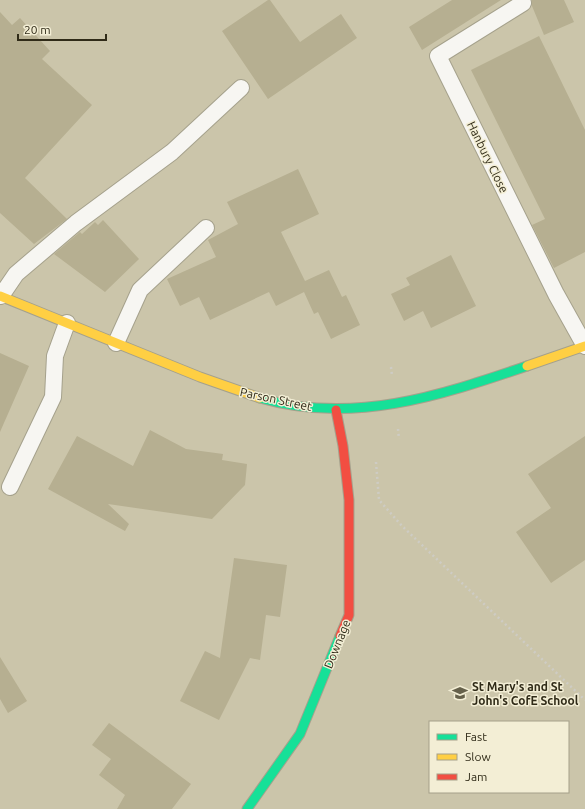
<svg xmlns="http://www.w3.org/2000/svg" width="585" height="809" viewBox="0 0 585 809" font-family="Ubuntu,sans-serif">
<style>
.building{fill:#b6af91}
.lines{fill:none;stroke-linecap:round;stroke-linejoin:round}
.lane-casing{stroke:#a5a18c;stroke-width:18}
.fast-casing{stroke:#a5a18c;stroke-width:11}
.slow-casing{stroke:#a5a18c;stroke-width:11}
.jam-casing{stroke:#a5a18c;stroke-width:11}
.path{stroke:#ceccc4;stroke-width:2.5;stroke-dasharray:2 3;stroke-linecap:butt}
.lane{stroke:#f7f6f2;stroke-width:16}
.fast{stroke:#16e098;stroke-width:9}
.slow{stroke:#ffcf43;stroke-width:9}
.jam{stroke:#f24e42;stroke-width:9}
.labels{text-anchor:middle;dominant-baseline:central;stroke-width:3;stroke-linejoin:round;paint-order:stroke}
.street-label{font-size:12px;fill:#302b18;stroke:#f3eed5}
.poi-label{font-size:12px;font-weight:bold;fill:#302b18;stroke:#f3eed5;text-anchor:start}
</style>
<rect width="100%" height="100%" fill="#cbc5aa"/>
<path class="building" d="M268,0H270L300,42L341,14L357,38L268,99L222,31Z
M452,0H501L422,50L409,27Z
M532,0H564L574,22L544,35L532,6Z
M0,12L12,25L20,18L50,51L42,59L92,105L25,178L67,219L34,244L0,213Z
M539,36L585,130V252L554,268L532,225L545,219L471,70Z
M298,169L319,214L281,232L305,281L329,270L342,297L346,295L360,325L331,339L318,312L314,314L304,292L276,306L269,292L210,320L199,297L180,306L167,279L216,257L208,240L238,224L227,202Z
M103,220L139,259L105,292L54,254L80,232L82,234L95,222L98,225Z
M451,255L476,306L431,328L423,311L404,321L391,294L410,285L406,278Z
M0,353L29,366L0,432Z
M150,430L186,449L223,454L222,460L247,464L245,485L212,519L108,504L129,524L125,531L48,489L77,436L133,466Z
M585,436V560L551,583L516,532L551,508L528,474Z
M234,558L287,565L280,617L266,615L260,660L250,658L219,720L180,701L205,651L220,658Z
M0,657L27,701L8,713L0,699Z
M109,723L191,784L172,809H117L125,795L99,775L111,759L92,745Z"/>
<g class="lines">
<g class="lane-casing">
<path id="lane" d="M523,3L438,56L556,294L585,346
M1,296L16,274L76,223L172,152L241,88
M116,343L140,290L206,228
M10,487L53,397L55,356L67,323"/>
</g>
<g class="fast-casing">
<path id="fast" d="M260,398C352,425 439,396 527,366
M247,809L300,734L340,636"/>
</g>
<g class="slow-casing">
<path id="slow" d="M0,296L200,377L260,398
M527,366L585,346"/>
</g>
<g class="jam-casing">
<path id="jam" d="M336,410L343,446L349,500V615L340,636"/>
</g>
<path class="path" d="M391,367L392,376
M398,429L399,439
M376,462L379,500L402,526L585,700"/>
<use href="#lane" class="lane"/>
<use href="#fast" class="fast"/>
<use href="#slow" class="slow"/>
<use href="#jam" class="jam"/>
</g>
<defs>
<g id="school-bare" transform="scale(1.2)"><path d="M0-5L7-2L0 1L-7-2ZM-4 1L0 2.5L4 1V4Q0 6-4 4Z" fill="#66614b" stroke="#f3eed5" stroke-width="2.5" paint-order="stroke"/></g>
</defs>
<g fill-rule="evenodd">
<use href="#school-bare" x="460" y="693"/>
</g>
<g class="labels">
<g class="street-label">
<text transform="translate(488 157) rotate(64)">Hanbury Close</text>
<text transform="translate(276 399) rotate(12)">Parson Street</text>
<text transform="translate(337 644) rotate(-68)">Downage</text>
</g>
<g class="poi-label">
<text x="472" y="686">St Mary's and St<tspan x="472" dy="14">John's CofE School</tspan></text>
</g>
</g>
<rect x="429" y="721" width="140" height="72" fill="#f3eed5" stroke="#a5a089"/>
<rect x="437" y="734" width="20" height="6" fill="#16e098" stroke="#a5a089"/>
<text x="465" y="741" font-size="12" fill="#302b18">Fast</text>
<rect x="437" y="754" width="20" height="6" fill="#ffcf43" stroke="#a5a089"/>
<text x="465" y="761" font-size="12" fill="#302b18">Slow</text>
<rect x="437" y="774" width="20" height="6" fill="#f24e42" stroke="#a5a089"/>
<text x="465" y="781" font-size="12" fill="#302b18">Jam</text>
<path d="M18 34v6h88v-6" fill="none" stroke="#302b18" stroke-width="2"/>
<text x="24" y="34" font-size="12" fill="#302b18" stroke="#f3eed5" stroke-width="3" paint-order="stroke">20 m</text>
</svg>
